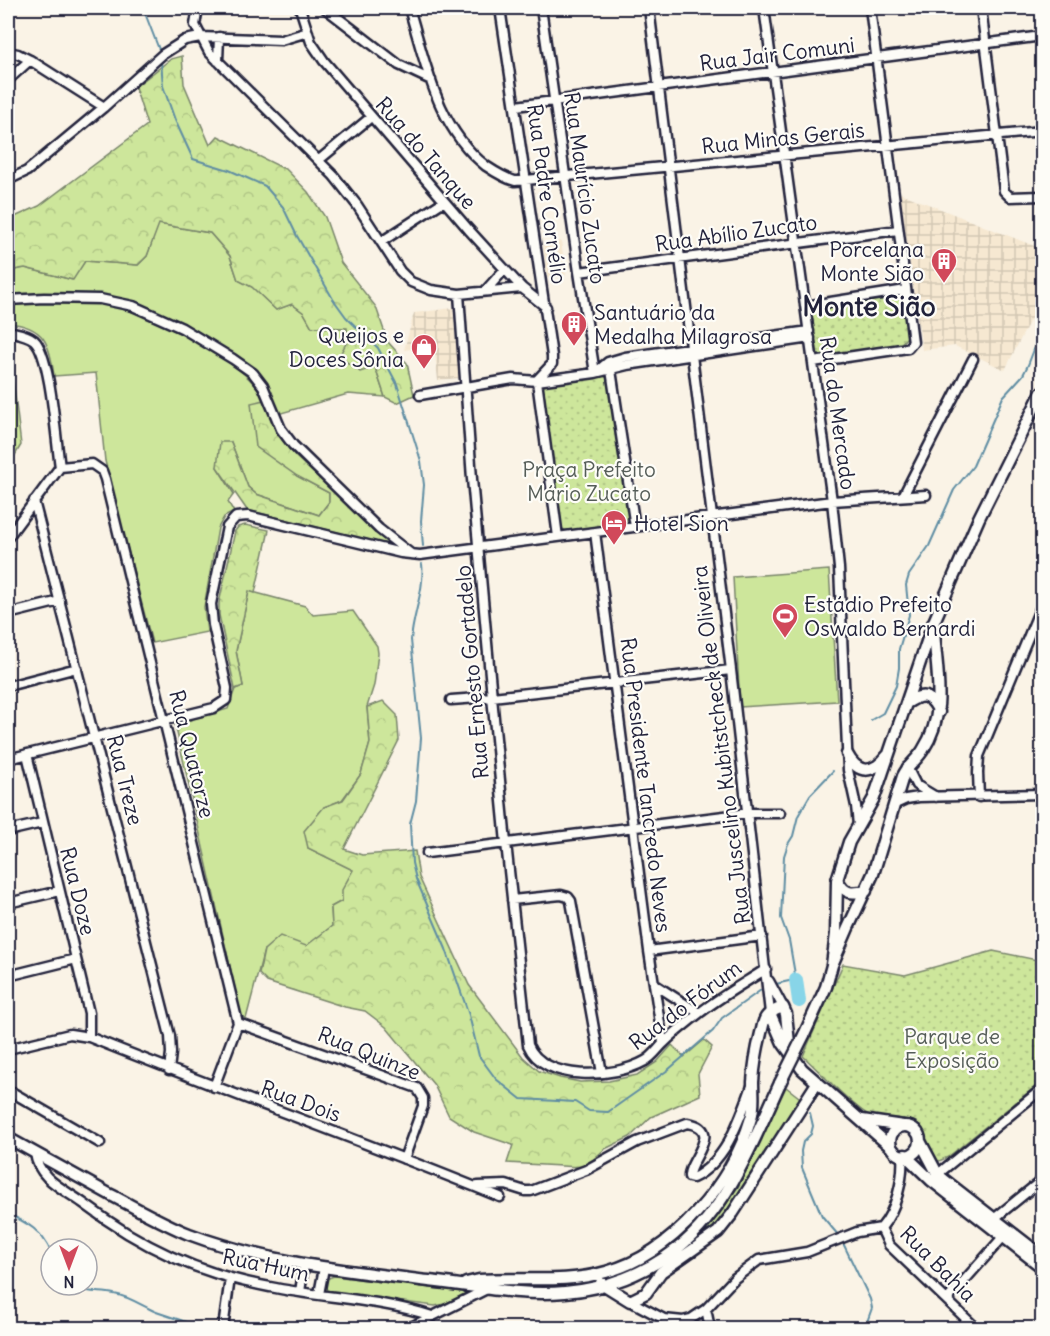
<svg xmlns="http://www.w3.org/2000/svg" width="1050" height="1336" viewBox="0 0 1050 1336" font-family="Delius,sans-serif">
<style>
.built{fill:#f6e8d1}
.industrial{fill:url(#industrial-grid)}
.grass{fill:#cde69b;stroke:#78846b;stroke-width:1.5}
.forest{fill:url(#forest-crowns);stroke:#78846b;stroke-width:1.5}
.park{fill:url(#park-dots);stroke:#78846b;stroke-width:1.5}
.lines{fill:none;stroke-linecap:round;stroke-linejoin:round}
.stream{stroke:#5f8da3;stroke-width:2}
.river{stroke:#88d5e8;stroke-width:14}
.minor-casing{stroke:#22223b;stroke-width:13}
.major-casing{stroke:#22223b;stroke-width:15}
.minor{stroke:#fdfcf7;stroke-width:8}
.major{stroke:#fdfcf7;stroke-width:10}
.major-bridge-casing{stroke:#22223b;stroke-width:15;stroke-linecap:butt}
.major-bridge{stroke:#fdfcf7;stroke-width:10}
.labels{text-anchor:middle;dominant-baseline:central;stroke-width:4.5;stroke-linejoin:round;paint-order:stroke}
.street-label{font-size:21px;fill:#22223b;stroke:#fdfcf7}
.poi-label{font-size:21px;fill:#22223b;stroke:#fdfcf7;text-anchor:start}
.park-label{font-size:21px;fill:#555d58;stroke:#fdfcf7}
.district-label{font-size:27px;font-weight:bold;fill:#22223b;stroke:#fdfcf7}
</style>
<defs>
<pattern id="industrial-grid" width="8" height="8" patternUnits="userSpaceOnUse" patternTransform="scale(1.5)"><rect width="8" height="8" fill="#f6e8d1"/><path d="M0 4h8M4 0v8" fill="none" stroke="#d3c7b4"/></pattern>
<pattern id="forest-crowns" width="20" height="18" patternUnits="userSpaceOnUse" patternTransform="scale(1.5)"><rect width="20" height="18" fill="#cde69b"/><path d="M2 6a3 3 0 1 1 6 0M12 15a3 3 0 1 1 6 0" fill="none" stroke="#b0c586"/></pattern>
<pattern id="park-dots" width="8" height="8" patternUnits="userSpaceOnUse" patternTransform="scale(1.5)"><rect width="8" height="8" fill="#cde69b"/><path d="M2 2h.1M6 6h.1" fill="none" stroke="#b0c586" stroke-width="1.8" stroke-linecap="round"/></pattern>
</defs>
<rect width="100%" height="100%" fill="#faf3e6"/>
<filter id="ink" filterUnits="userSpaceOnUse"><feTurbulence type="fractalNoise" baseFrequency=".0167" numOctaves="2"/><feDisplacementMap in="SourceGraphic" scale="12" xChannelSelector="R" yChannelSelector="G"/><feConvolveMatrix kernelMatrix="1 2 1 2 8 2 1 2 1" color-interpolation-filters="sRGB"/></filter>
<g filter="url(#ink)">
<path class="built" d="M561,241L566,275L548,278L543,244Z"/>
<path class="industrial" d="M900,193L1042,249V296L1005,370L955,346L922,350Z
M453,308L459,378L438,380L434,346L404,350L414,313Z"/>
<path class="grass" d="M158,224L210,233L230,256L238,280L252,287L276,310L292,304L304,313L312,327L347,328L348,340L375,367L385,397L348,394L278,414L240,360L177,321L146,308L121,299L95,294L63,293L8,297V271L25,268L72,280L85,261L138,265L147,256Z
M56,301C76,302 97,302 117,307C151,316 232,357 254,384C258,388 261,395 264,400L252,404L297,476L329,493V502L319,515L256,494L248,487L231,442L217,467L234,494L228,502L234,512L224,517L218,528L204,607L207,632L152,643L105,461L96,373L54,376C50,343 44,326 8,323V303Z
M8,338L21,445L8,467Z
M829,570L837,701L740,707L733,577Z
M249,591L305,606L313,615L353,611L377,646L378,653L374,685L367,707L370,743L361,774L342,800L324,807L308,848L353,870L343,890L342,901L331,907L332,926L306,947L264,950L246,1019L241,1015L175,724L228,709L235,689L243,686L236,651Z
M786,1087L804,1101L723,1223L682,1254L713,1222L738,1187Z
M334,1276L472,1293L449,1303L435,1306L333,1293L326,1289V1279Z"/>
<path class="forest" d="M182,56L184,84L210,145L218,136L287,170L308,192L325,217L341,263L376,307L388,342L407,363L414,395L397,403L385,397L375,367L360,372L339,356L348,340L347,328L312,327L304,313L292,304L276,310L252,287L238,280L230,256L210,233L159,224L147,256L138,265L85,261L73,280L25,268L8,271V220L39,206L147,125L135,87L171,59Z
M264,400L276,432L296,457L394,546L247,510L217,467L220,442H231L248,487L256,494L319,515L329,502V493L297,476L256,447L251,403Z
M245,525L269,530L255,593L249,591L236,651L243,686L235,689L219,615V603L235,531L238,527Z
M383,701L397,715L399,740L344,849L362,855L415,851L419,877L469,985L523,1057L539,1071L560,1078L580,1082L609,1081L637,1075L657,1062L672,1045L684,1057L704,1040L712,1047L698,1074L700,1095L651,1117L630,1137L605,1149L587,1165L580,1167L507,1163L513,1145L474,1132L449,1116L434,1085L386,1027L365,1011L345,1007L267,982L259,974L264,950L280,936L306,946L332,926L331,907L342,901V890L353,870L308,848L304,831L324,807L343,800L361,774L370,743L367,707Z"/>
<path class="park" d="M902,294L907,337L898,347L818,358L811,307Z
M604,376L608,378L629,518L625,522L566,531L561,528L543,388L545,384Z
M993,951L1042,961V1081L948,1157L937,1162C924,1155 928,1133 914,1123C901,1115 883,1120 869,1115C854,1108 817,1069 803,1056L843,964L905,975Z"/>
<g class="lines">
<path class="stream" d="M143,8L160,52
M161,61L163,86L175,120L193,159L229,170L265,186L283,207L297,236L333,299L346,317L378,348L397,384L421,461L424,485L421,521L423,546
M422,564C425,589 413,614 411,640L421,738L416,801L410,824L412,863L416,879L446,949L469,1015L479,1056L496,1079L521,1099L575,1102L589,1111L608,1112L668,1070L713,1031L722,1018L761,990
M871,720L883,713L896,686L899,668V649L909,615L906,585L909,575L929,546L954,490L973,466L1003,397L1023,375L1028,365L1042,329
M774,985C781,982 788,981 796,980L789,940L781,918L784,856L788,844L793,836L798,816L810,795L833,771
M810,1113L813,1126L811,1134L803,1142L801,1151L802,1168L822,1216L839,1236
M8,1214C28,1223 42,1231 51,1252
M842,1241L870,1299L872,1308L867,1322L855,1328
M73,1285C87,1294 99,1291 114,1294C128,1296 141,1305 154,1311C168,1317 184,1319 198,1328"/>
<path class="river" d="M796,980L799,1001"/>
<g class="minor-casing">
<path id="minor" d="M198,8L195,25L209,52L334,176L357,205L400,271L411,282L431,290L459,294L522,288
M300,8L311,42L324,61L469,230L522,288L546,307
M325,8L399,65L431,80
M409,8C426,64 437,128 486,166C495,172 504,178 515,181L1042,131
M500,8L552,356V364L537,380
M541,8L579,272L595,373
M649,8L731,670L770,1013
M764,8L832,501L839,568L848,770L856,806L858,825
M981,8L1004,191L1010,197L1042,196
M8,52L18,54L30,60L104,107
M218,61L219,37
M8,80L30,60
M516,106L1042,36
M319,160L371,117
M8,180L27,171L104,107L163,54L185,40L200,37L281,40L308,32
M381,242L444,201
M579,272L898,230
M486,290L505,269
M459,294L472,479L492,697L506,843L528,1045C544,1083 615,1078 645,1061C654,1056 658,1048 665,1042C675,1032 686,1024 697,1015C718,998 743,984 766,969
M8,300L44,298L100,299L133,306L182,328L233,359L253,373L263,386L281,429L293,445L379,529L411,554
M805,306L906,290
M8,331C16,333 27,334 34,340C51,355 56,442 60,467
M813,362L908,348L913,342L870,8
M611,370L635,527
M596,372L608,362L625,357L809,331
M537,381L558,537
M420,395L513,379L537,381L595,373L627,365L810,338
M60,467L92,464L102,471L105,479L238,1023L214,1087
M903,496L973,359
M34,501L170,1036L171,1053L169,1070
M595,532L649,951L663,1043
M8,537L60,467
M8,614L60,601
M8,686L77,668
M451,700L492,697L731,670
M27,754L89,1013V1037
M8,759L214,708L226,700L227,688L213,625L211,604L227,527L236,517L248,516L401,553L420,555L832,501L926,495
M907,767L916,785L936,797
M979,797L978,773L979,756L1042,604
M895,804L906,799L919,797L1042,794
M8,831L42,823
M427,853L748,813H780
M512,900L561,895L568,897L571,901L602,1073
M8,903L59,891
M649,951L762,936
M8,976L76,959
M769,981L783,1007
M654,984L699,1013
M238,1023L417,1088L423,1098V1106L404,1159
M8,1049L70,1034L89,1037C225,1092 364,1141 500,1197
M8,1090L100,1143
M35,1153C38,1179 64,1189 83,1203C141,1247 199,1274 270,1287C323,1298 380,1299 432,1316
M933,1178L1042,1089
M478,1186L506,1185L525,1191H531L586,1170L637,1142L687,1123C726,1129 687,1161 689,1177L693,1178C727,1161 740,1118 752,1086
M990,1222L1042,1180
M881,1228L889,1245L976,1328
M881,1228C896,1211 904,1178 902,1155
M300,1292L304,1265
M319,1294L324,1268
M947,1300L1003,1237
M630,1301L664,1319L683,1321L691,1319L706,1309L735,1278L759,1260L807,1252L857,1232L881,1228
M706,1309L710,1328
M223,1328L230,1278
M409,1328L489,1288"/>
</g>
<g class="major-casing">
<path id="major" d="M907,703C923,692 931,695 939,712
M847,754C858,775 873,774 887,756
M838,881C845,894 851,894 866,891
M832,965L836,934L837,880L849,842L874,798L933,624L979,518L1042,392
M770,1013L783,1043L802,1069L891,1147
M804,1035L826,987L832,965L848,928L873,874L903,776C908,765 917,760 923,750C948,712 936,672 934,630
M862,1120L903,1126
M890 1141a15 15 0 1 1 30 0a15 15 0 1 1-30 0Z
M8,1138C42,1157 77,1176 111,1195C136,1208 162,1223 189,1234C266,1263 347,1271 429,1281C474,1286 520,1296 565,1292C606,1289 646,1273 678,1248C729,1207 754,1140 780,1083
M920,1141L937,1173L943,1179L1042,1256
M905,1155L931,1180L1042,1267
M466,1283L479,1280C522,1277 565,1284 606,1272C673,1254 732,1183 751,1118C755,1106 753,1095 753,1082C754,1065 757,1049 761,1033C763,1027 763,1020 767,1016C771,1011 778,1009 783,1007L786,1014L790,1053
M601,1283L630,1301L646,1293L661,1272L718,1232L733,1213L817,1083"/>
</g>
<use href="#minor" class="minor"/>
<use href="#major" class="major"/>
<g class="major-bridge-casing">
<path id="major-bridge" d="M780,1083L804,1035"/>
</g>
<use href="#major-bridge" class="major-bridge"/>
</g>
</g>
<defs>
<g id="building-pin" transform="scale(1.35)"><path d="M0 17L-7.5 6A9.5 9.5 0 1 1 7.5 6Z" fill="#d1495b" stroke="#fdfcf7"/><path d="M-4-6H4V6H1V3H-1V6H-4ZM-2.5-4.3h1.7v1.8h-1.7ZM.8-4.3h1.7v1.8H.8ZM-2.5-1h1.7V.8h-1.7ZM.8-1h1.7V.8H.8Z" fill="#fff"/></g>
<g id="shop-pin" transform="scale(1.35)"><path d="M0 17L-7.5 6A9.5 9.5 0 1 1 7.5 6Z" fill="#d1495b" stroke="#fdfcf7"/><path d="M-5-2.5h2.3a2.7 3.5 0 0 1 5.4 0H5L5.5 6h-11ZM-1.5-2.5h3a1.5 2.3 0 0 0-3 0Z" fill="#fff"/></g>
<g id="hotel-pin" transform="scale(1.35)"><path d="M0 17L-7.5 6A9.5 9.5 0 1 1 7.5 6Z" fill="#d1495b" stroke="#fdfcf7"/><path d="M-6-4.5h1.5V1H6V5H4.5V3h-9V5H-6ZM-4 0a1.8 1.8 0 1 1 3.6 0ZM.5 0V-2.5h3Q6-2.5 6 0Z" fill="#fff"/></g>
<g id="stadium-pin" transform="scale(1.35)"><path d="M0 17L-7.5 6A9.5 9.5 0 1 1 7.5 6Z" fill="#d1495b" stroke="#fdfcf7"/><path d="M0-5a6.5 5 0 1 0 0 10a6.5 5 0 1 0 0-10ZM-3.5-1.8h7v3.6h-7Z" fill="#fff"/></g>
</defs>
<g fill-rule="evenodd">
<use href="#building-pin" x="944" y="261"/>
<use href="#building-pin" x="574" y="324"/>
<use href="#shop-pin" x="424" y="347"/>
<use href="#hotel-pin" x="614" y="523"/>
<use href="#stadium-pin" x="785" y="616"/>
</g>
<g class="labels">
<g class="street-label">
<text transform="translate(777 54) rotate(-7)">Rua Jair Comuni</text>
<text transform="translate(783 138) rotate(-6)">Rua Minas Gerais</text>
<text transform="translate(426 153) rotate(49)">Rua do Tanque</text>
<text transform="translate(585 188) rotate(82)">Rua Maurício Zucato</text>
<text transform="translate(547 194) rotate(82)">Rua Padre Cornélio</text>
<text transform="translate(736 233) rotate(-8)">Rua Abílio Zucato</text>
<text transform="translate(838 413) rotate(82)">Rua do Mercado</text>
<text transform="translate(472 672) rotate(-95)">Rua Ernesto Gortadelo</text>
<text transform="translate(721 745) rotate(-97)">Rua Juscelino Kubitstcheck de Oliveira</text>
<text transform="translate(192 754) rotate(76)">Rua Quatorze</text>
<text transform="translate(125 780) rotate(76)">Rua Treze</text>
<text transform="translate(646 785) rotate(83)">Rua Presidente Tancredo Neves</text>
<text transform="translate(78 891) rotate(76)">Rua Doze</text>
<text transform="translate(685 1005) rotate(-37)">Rua do Fórum</text>
<text transform="translate(369 1053) rotate(22)">Rua Quinze</text>
<text transform="translate(301 1101) rotate(20)">Rua Dois</text>
<text transform="translate(938 1264) rotate(45)">Rua Bahia</text>
<text transform="translate(266 1265) rotate(12)">Rua Hum</text>
</g>
<g class="poi-label">
<text x="924" y="249" text-anchor="end">Porcelana<tspan x="924" dy="24">Monte Sião</tspan></text>
<text x="594" y="312">Santuário da<tspan x="594" dy="24">Medalha Milagrosa</tspan></text>
<text x="404" y="335" text-anchor="end">Queijos e<tspan x="404" dy="24">Doces Sônia</tspan></text>
<text x="634" y="523">Hotel Sion</text>
<text x="804" y="604">Estádio Prefeito<tspan x="804" dy="24">Oswaldo Bernardi</tspan></text>
</g>
<g class="park-label">
<text x="589" y="469">Praça Prefeito<tspan x="589" dy="24">Mário Zucato</tspan></text>
<text x="952" y="1036">Parque de<tspan x="952" dy="24">Exposição</tspan></text>
</g>
<g class="district-label">
<text x="869" y="306">Monte Sião</text>
</g>
</g>
<rect width="1050" height="1336" fill="none" stroke="#fdfcf7" stroke-width="30"/>
<rect x="15" y="15" width="1020" height="1306" fill="none" stroke="#22223b" stroke-width="2" filter="url(#ink)"/>
<g transform="translate(69 1267) rotate(180)"><circle r="28" fill="#fdfcf7" stroke="#a5a5ac" stroke-width="1.5"/>
<path d="M0-4.5L10 22L0 15L-10 22Z" fill="#d1495b"/>
<text y="-9" font-size="16" font-weight="bold" text-anchor="middle" fill="#22223b">N</text>
</g>
</svg>
